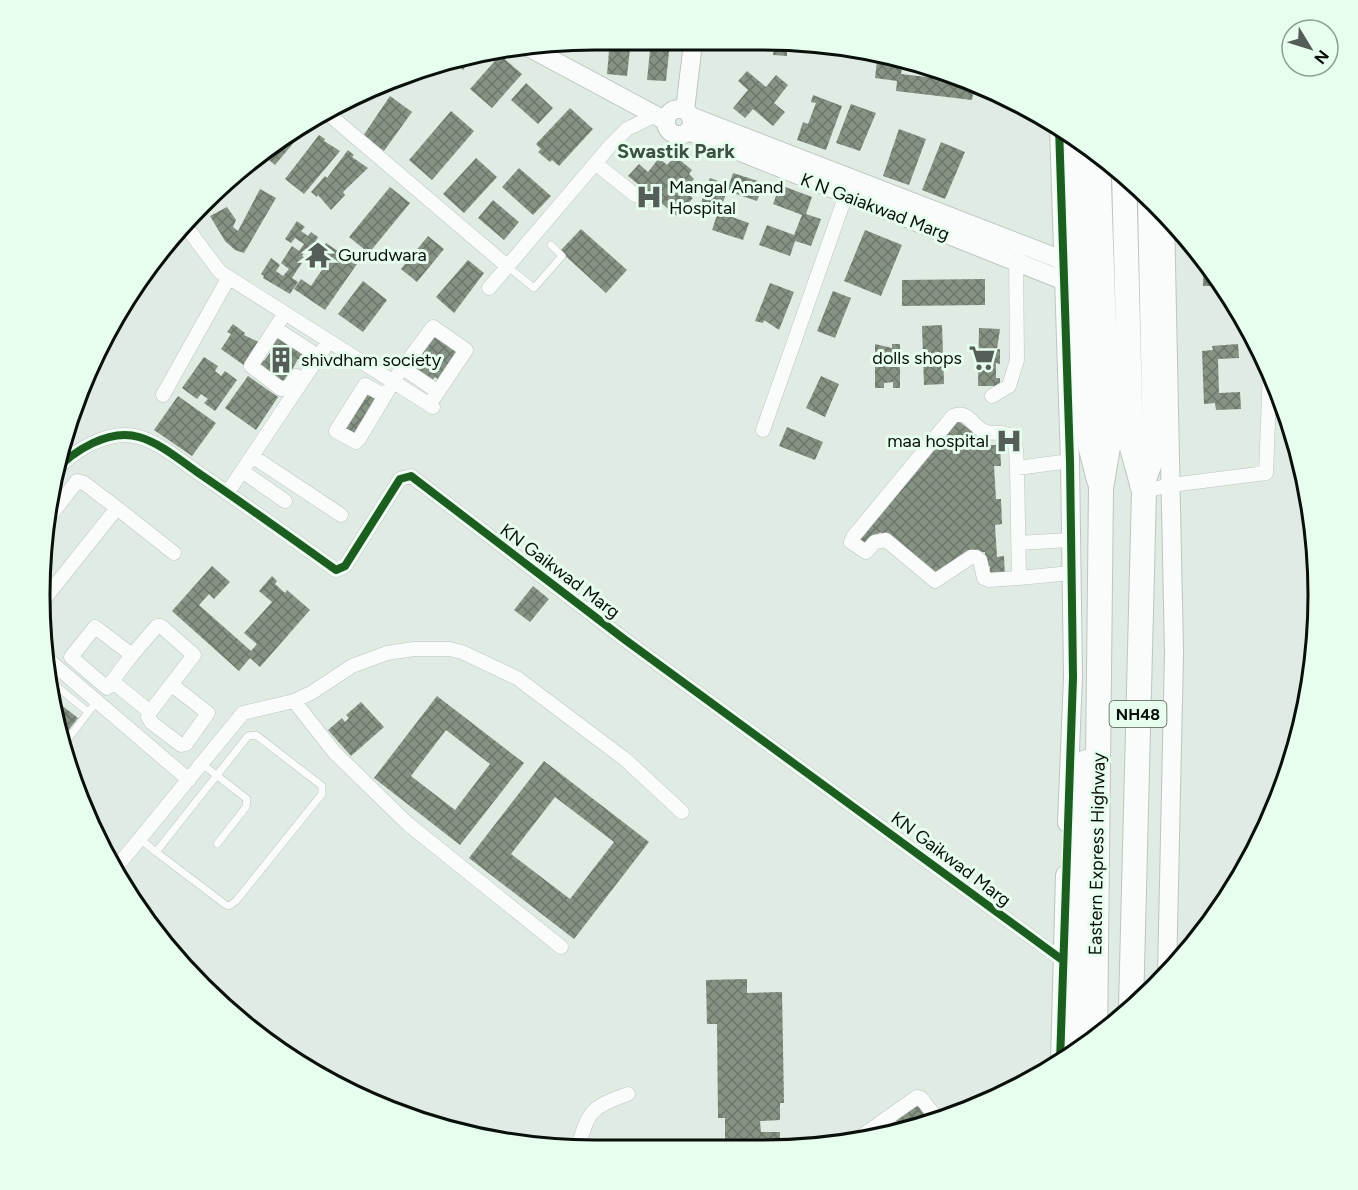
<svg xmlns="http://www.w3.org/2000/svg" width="1358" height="1190" viewBox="0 0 1358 1190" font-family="Figtree,sans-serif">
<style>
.building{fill:url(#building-cross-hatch);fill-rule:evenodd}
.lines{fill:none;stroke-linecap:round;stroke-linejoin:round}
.lane-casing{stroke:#bcc6bf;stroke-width:8}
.street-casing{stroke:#bcc6bf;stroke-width:15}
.secondary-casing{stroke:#bcc6bf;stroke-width:20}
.highway-casing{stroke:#bcc6bf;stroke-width:26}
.lane{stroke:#fafcfb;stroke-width:7}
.street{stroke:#fafcfb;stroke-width:14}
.secondary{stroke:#fafcfb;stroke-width:18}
.highway{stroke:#fafcfb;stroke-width:24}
.cycleway-casing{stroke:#e7fdee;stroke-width:11}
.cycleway{stroke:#1b5e20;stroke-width:8}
.labels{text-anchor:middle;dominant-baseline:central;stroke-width:6;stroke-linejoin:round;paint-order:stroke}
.shield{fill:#e7fdee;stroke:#4c574f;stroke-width:1.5}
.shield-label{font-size:16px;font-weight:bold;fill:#09100b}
.poi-label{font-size:18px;fill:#09100b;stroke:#e7fdee;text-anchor:start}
.street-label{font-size:18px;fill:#09100b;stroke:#e7fdee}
.neighbourhood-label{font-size:20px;font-weight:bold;fill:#3e5044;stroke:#e7fdee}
.rim{fill:none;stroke:#09100b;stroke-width:3}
</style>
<defs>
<pattern id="building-cross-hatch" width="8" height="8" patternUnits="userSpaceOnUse" patternTransform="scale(1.5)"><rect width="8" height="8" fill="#869284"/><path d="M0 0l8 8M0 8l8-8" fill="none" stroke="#6c766a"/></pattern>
</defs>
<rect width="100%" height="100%" fill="#dfebe3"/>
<path class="building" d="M610,40H631L627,76L607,74Z
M651,41L670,42L666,81L647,80Z
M747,45L787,46V56L773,55L774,48Z
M878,52L903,62L901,74L952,80L974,88L972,100L896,91L897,81L875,78Z
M500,55L522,74L492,108L470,89Z
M469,56L472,58L463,70L449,59Z
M747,71L766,87L776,75L788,85L774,103L785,112L773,126L753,109L745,118L733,108L748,90L738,81Z
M526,83L553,108L538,124L511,100Z
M813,95L842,106L826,150L797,140L803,122L808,124L816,103L811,102Z
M390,96L412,112L384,151L363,136Z
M851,104L876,113L860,151L836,143Z
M570,108L593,129L559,166L552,160L550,162L538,152L541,149L536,144Z
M451,111L474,131L432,180L409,160Z
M311,122L275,165L262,154L300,129Z
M899,129L926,139L909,185L883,176Z
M319,135L325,139L324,141L340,151L304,194L285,179Z
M941,142L965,152L945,199L922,190Z
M348,150L354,155L352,157L368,168L343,192L345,195L331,210L318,195L317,197L311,192L325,176L327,178Z
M675,156L692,170L689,174L694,179L684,191L693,198L677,216L628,176L639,164L648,172L659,158L667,165Z
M476,158L497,177L464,213L443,194Z
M519,168L551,196L533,215L502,187Z
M733,173L764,183L757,201L727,191L720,210L701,203L710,178L729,185Z
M780,185L812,197L806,214L821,219L811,246L795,241L790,256L759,245L767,225L794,235L802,215L773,204Z
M390,187L410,203L369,253L349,237Z
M260,189L276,198L244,253L235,250L225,241L210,216L227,207L236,220L233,227L238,231Z
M215,192L218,197L204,205L206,209L201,212L199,209Z
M493,200L519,222L504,240L478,218Z
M718,212L749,223L743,240L712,230Z
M297,221L305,227L301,231L308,236L311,232L318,237L316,241L320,244L314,253L307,248L302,256L305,258L292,278L298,282L290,294L263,278L264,276L261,274L271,258L280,265L276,271L283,276L289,269L281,263L292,246L299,251L304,244L295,238L291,243L285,239Z
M581,229L627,270L606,293L560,251Z
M865,230L902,245L881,296L844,281Z
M428,236L444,249L417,282L401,269Z
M326,243L357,264L325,310L294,289L301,279L311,286L330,258L320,251Z
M1204,256V257L1223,286H1203Z
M468,260L484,273L454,313L436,297Z
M985,279V305L902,306V280Z
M363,281L387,300L363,332L338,314Z
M770,283L794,292L779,330L764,320L763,323L755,321Z
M833,291L851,298L835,338L817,331Z
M233,324L245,333L244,335L261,343L245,366L221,349L231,334L227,332Z
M942,325L944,384L924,385L922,326Z
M979,328L1000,329L997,349H1000V364L996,363V378H1000V386H978Z
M432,330L461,355L442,382L435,377L431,382L409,367Z
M276,332L306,353L301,360L298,359L283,386L253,364L259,357L264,361L275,346L269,342Z
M875,344L892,348V344H900V364H889V367H900V388H893V382L884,383V388H875Z
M1238,344L1239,358L1218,359L1219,393L1240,392L1241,409L1216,410L1215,403L1204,404L1202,351L1213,350L1212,346Z
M204,357L218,366L215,371L221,376L225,371L237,380L215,411L204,403L208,399L201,394L197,399L182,388Z
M248,376L278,397L256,430L225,408Z
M821,376L839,384L825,417L806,408Z
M365,387L382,398L356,440L338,429Z
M178,396L216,423L192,456L154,430Z
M956,419L989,445H1000L1001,466H994L996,499H1001L1002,524L995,525L997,557L1004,556L1005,577L990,578V566L985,567V552L970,553L935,577L880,532L865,551L855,542Z
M787,427L823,442L815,460L779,446Z
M212,566L230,582L214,599L209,594L199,605L251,651L257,644L244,633L272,602L259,591L272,576L277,581L275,584L285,593L287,590L310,610L260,667L250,658L239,671L172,611Z
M533,586L549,599L530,622L514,610Z
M437,696L524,763L460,845L374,778ZM446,730L490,764L455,810L411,776Z
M51,697L78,718L59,742L58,739Z
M361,702L384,727L351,756L328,730L342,718L345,722L349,718L346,715Z
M544,761L649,842L574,939L469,858ZM555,797L614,842L570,899L511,854Z
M747,979V993L782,992L784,1103H780V1120L760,1121L761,1132H780V1145L725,1146V1118H718L717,1024H707L706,980Z
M918,1100L931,1123L905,1132L894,1118Z"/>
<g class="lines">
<g class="lane-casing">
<path id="lane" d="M507,266L534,288L562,256L551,245
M49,680L88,712
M61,748L97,701
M202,764L247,799L246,807L217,844
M141,840L156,852L226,905L229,906L236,901L322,794V786L256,735L248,736L156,852"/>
</g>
<g class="street-casing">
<path id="street" d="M326,112L507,266
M595,163L635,195
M184,224L220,272L433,407
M489,288L610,146L627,129L656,115
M285,313L251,366L281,389L289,386L296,376
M275,328L312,352
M403,368L438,392
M163,395L229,277
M385,396L365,385L336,431L356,442L359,439L398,374L433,327L466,350L429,405
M992,396L1009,386L1017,360L1016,254
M763,430L849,186
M252,456L341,515
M1017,468L1019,578L989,580L984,578L980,560L976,557H971L935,581L886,540L875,542L866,552L851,542L853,537L953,416C969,410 971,425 984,431C992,435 1003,430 1011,437C1018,444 1016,459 1017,468L1070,461
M242,471L285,501
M54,472C73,451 109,428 139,437C160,443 180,460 197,472C244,504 290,537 336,570L345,566L400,479L411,476L624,639L1061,959
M1144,491L1171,485L1266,473L1270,371
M228,492L329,341
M48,519L77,481L84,483L117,508
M1018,543L1070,540
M1019,578L1071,573
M42,602L117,508L174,553
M95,627L132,655L107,688L71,657Z
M44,656L189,780
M112,681L150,712L194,655L161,626H157L132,655
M294,701L335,753L408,824L561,947
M150,712L148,717L152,723L181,745L186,744L208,713L172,685
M115,869L243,713L294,701L311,693L352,666L387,653L414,649H449L462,652L517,678L626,760L682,812
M882,1122L893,1134
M856,1140L917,1097L921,1098L938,1120
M577,1150C589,1111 589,1108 628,1094"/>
</g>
<g class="secondary-casing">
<path id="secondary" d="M530,48L666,121
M666 122a13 13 0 1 1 26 0a13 13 0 1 1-26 0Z
M685,110L693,43
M690,116L1062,260
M1059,127L1070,461L1073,677L1067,823
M688,131L1062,280
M1165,215L1174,653L1167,975
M1060,1062L1065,875"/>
</g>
<g class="highway-casing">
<path id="highway" d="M1078,140L1090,445L1099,480
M1124,173L1131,444L1144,491L1131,1008
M1142,485L1155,449L1150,198
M1095,1040L1101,488L1108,447L1098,155
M1074,1053L1077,824L1086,762"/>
</g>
<use href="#lane" class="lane"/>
<use href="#street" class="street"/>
<use href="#secondary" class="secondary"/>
<use href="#highway" class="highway"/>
<g class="cycleway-casing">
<path id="cycleway" d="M1059,127L1070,461L1073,677L1060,1062
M54,472C73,451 109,428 139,437C160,443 180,460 197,472C244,504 290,537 336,570L345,566L400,479L411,476L624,639L1061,959"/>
</g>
<use href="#cycleway" class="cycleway"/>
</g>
<defs>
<g id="hospital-bare" transform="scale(2.07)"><path d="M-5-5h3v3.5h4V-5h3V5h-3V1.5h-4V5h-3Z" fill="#545d57" stroke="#e7fdee" stroke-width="2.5" paint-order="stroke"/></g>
<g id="temple-bare" transform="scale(2.07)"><path d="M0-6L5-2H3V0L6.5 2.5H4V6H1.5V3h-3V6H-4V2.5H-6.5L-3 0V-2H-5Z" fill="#545d57" stroke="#e7fdee" stroke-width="2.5" paint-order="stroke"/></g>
<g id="supermarket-bare" transform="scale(2.07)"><path d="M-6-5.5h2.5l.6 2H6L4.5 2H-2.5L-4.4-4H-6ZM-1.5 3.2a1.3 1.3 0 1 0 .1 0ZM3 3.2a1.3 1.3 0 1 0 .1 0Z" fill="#545d57" stroke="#e7fdee" stroke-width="2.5" paint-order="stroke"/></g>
<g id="building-bare" transform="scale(2.07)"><path d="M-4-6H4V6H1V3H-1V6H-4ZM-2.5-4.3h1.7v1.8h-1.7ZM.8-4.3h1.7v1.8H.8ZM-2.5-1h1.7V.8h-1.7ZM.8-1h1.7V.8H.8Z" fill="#545d57" stroke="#e7fdee" stroke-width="2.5" paint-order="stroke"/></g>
</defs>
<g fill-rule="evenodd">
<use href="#hospital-bare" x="649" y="197"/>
<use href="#temple-bare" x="318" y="255"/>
<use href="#supermarket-bare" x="982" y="358"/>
<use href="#building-bare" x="281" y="360"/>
<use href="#hospital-bare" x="1009" y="441"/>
</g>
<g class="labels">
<rect class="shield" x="1109.5" y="701" width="57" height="26" rx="4.5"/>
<g class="shield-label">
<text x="1138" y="714">NH48</text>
</g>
<g class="poi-label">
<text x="669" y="187">Mangal Anand<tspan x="669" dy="21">Hospital</tspan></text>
<text x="338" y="255">Gurudwara</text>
<text x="962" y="358" text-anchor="end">dolls shops</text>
<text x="301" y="360">shivdham society</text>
<text x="989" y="441" text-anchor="end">maa hospital</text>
</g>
<g class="street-label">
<text transform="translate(875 207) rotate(21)">K N Gaiakwad Marg</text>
<text transform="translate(560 571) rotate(37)">KN Gaikwad Marg</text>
<text transform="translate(1097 854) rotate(-89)">Eastern Express Highway</text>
<text transform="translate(951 859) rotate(37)">KN Gaikwad Marg</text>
</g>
<g class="neighbourhood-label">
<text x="676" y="151">Swastik Park</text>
</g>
</g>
<path d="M0 0H1358V1190H0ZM595 50H763A545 545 0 0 1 1308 595V595A545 545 0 0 1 763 1140H595A545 545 0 0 1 50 595V595A545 545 0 0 1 595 50Z" fill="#e7fdee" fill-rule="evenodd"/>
<path class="rim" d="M595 50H763A545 545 0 0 1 1308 595V595A545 545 0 0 1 763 1140H595A545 545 0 0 1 50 595V595A545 545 0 0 1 595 50Z"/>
<g transform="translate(1310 48) rotate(128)"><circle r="28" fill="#e7fdee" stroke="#8e9e93" stroke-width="1.5"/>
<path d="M0-4.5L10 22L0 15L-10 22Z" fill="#545d57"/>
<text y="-9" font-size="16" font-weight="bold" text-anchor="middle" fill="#09100b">N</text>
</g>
</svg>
